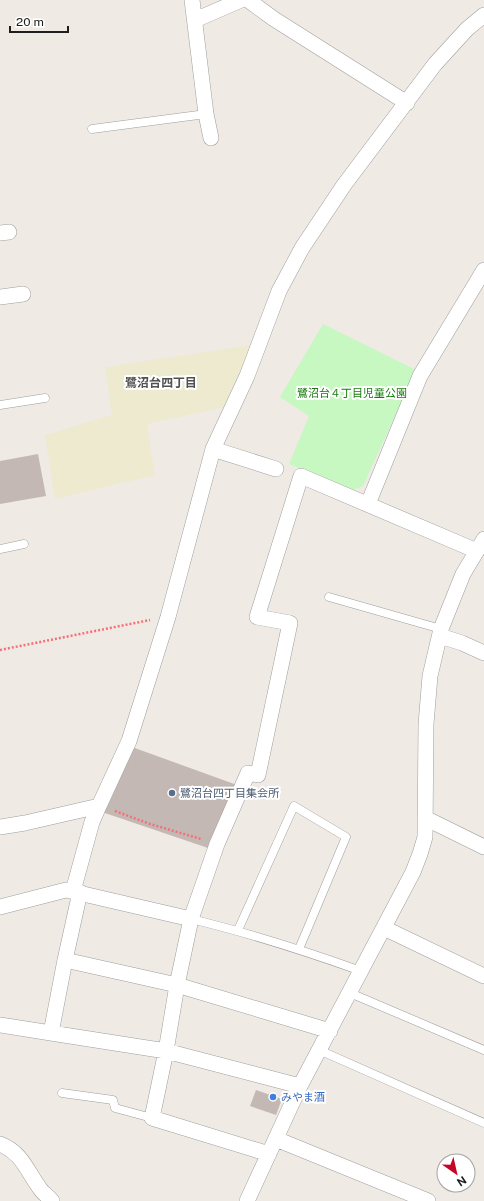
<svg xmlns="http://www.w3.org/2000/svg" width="484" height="1201" viewBox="0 0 484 1201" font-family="'Public Sans','Noto Sans JP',sans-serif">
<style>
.farmland{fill:#edead0}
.park{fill:#c7f8c2}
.building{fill:#c3b8b4}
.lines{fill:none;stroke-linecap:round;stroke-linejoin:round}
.service-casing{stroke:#9f9f9f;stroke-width:9}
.minor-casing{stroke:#9f9f9f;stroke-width:16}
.path{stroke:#f66e77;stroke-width:2.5;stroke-dasharray:2 2;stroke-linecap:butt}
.service{stroke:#fff;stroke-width:8}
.minor{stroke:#fff;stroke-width:15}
.service-dot{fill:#5c6f8a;stroke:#fff;stroke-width:1.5}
.shop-dot{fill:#3f7fe0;stroke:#fff;stroke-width:1.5}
.labels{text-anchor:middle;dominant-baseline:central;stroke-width:4;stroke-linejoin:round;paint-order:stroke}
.park-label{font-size:11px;fill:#187a0e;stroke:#fff}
.service-label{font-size:11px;fill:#4e5e75;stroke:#fff;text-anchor:start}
.shop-label{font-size:11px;fill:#366cbe;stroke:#fff;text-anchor:start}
.neighbourhood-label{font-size:12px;font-weight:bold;fill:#515151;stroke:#fff}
</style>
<rect width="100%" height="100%" fill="#efeae4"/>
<path class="farmland" d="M252,345L224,407L147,424L155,475L55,499L45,435L112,415L105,367Z"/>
<path class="park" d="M323,324L416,370L363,486L353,490L289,464L309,416L280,397Z"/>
<path class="building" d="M38,454L46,496L0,504V461Z
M132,747L237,785L208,848L102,812Z
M256,1090L282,1099L276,1115L250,1106Z"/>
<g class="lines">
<g class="service-casing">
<path id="service" d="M92,129L206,114
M0,405L45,398
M0,549L24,544
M329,597L441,629
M191,919C249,933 305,951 361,971
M238,930L294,806L346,837L299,949
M350,993L484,1050
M319,1050L484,1123
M62,1093L113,1100L115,1108L152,1118"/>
</g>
<g class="minor-casing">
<path id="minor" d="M192,0L206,114L211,138
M248,0L274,19L407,103
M195,20L241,0
M0,233L9,232
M0,297L23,294
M213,449L276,469
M368,504L420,376L484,270
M440,636L462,643L484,653
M425,818L484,847
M0,827L25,823L99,806L129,741L168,617L213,449L247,376L279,291L302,248L344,185L435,64L467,29L484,15
M73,891L92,822L99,806
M80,892L65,960L51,1033L166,1051L300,1086
M0,907L66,890L191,919
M384,928L484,976
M65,960L177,985L330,1031
M0,1025L51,1033
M276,1139L428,1201
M0,1144C23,1153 27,1172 41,1190C44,1194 49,1197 52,1201
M269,1154L152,1118L166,1051L177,985L191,919L217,844L248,773L258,775L290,623L257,617L301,476L477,551
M247,1201L300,1086L413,872L420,854L425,837L426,724L430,676L441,629L463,574L484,539"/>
</g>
<path class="path" d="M0,650L150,620
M115,811L150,824L201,839"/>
<use href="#service" class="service"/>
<use href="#minor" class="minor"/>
</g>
<circle class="service-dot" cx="172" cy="793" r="4"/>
<circle class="shop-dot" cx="273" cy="1097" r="4"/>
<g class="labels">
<g class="park-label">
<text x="352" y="393">鷺沼台４丁目児童公園</text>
</g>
<g class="service-label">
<text x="180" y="793">鷺沼台四丁目集会所</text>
</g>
<g class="shop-label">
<text x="281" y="1097">みやま酒</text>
</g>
<g class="neighbourhood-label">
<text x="161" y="383">鷺沼台四丁目</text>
</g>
</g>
<g transform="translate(456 1173) rotate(146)"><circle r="19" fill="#ffffff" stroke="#a5a5a5"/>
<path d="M0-3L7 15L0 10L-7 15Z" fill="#c70526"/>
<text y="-6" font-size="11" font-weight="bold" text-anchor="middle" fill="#1e1e1e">N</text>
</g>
<path d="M10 26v6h58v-6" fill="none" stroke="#1e1e1e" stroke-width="2"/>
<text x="16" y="26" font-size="12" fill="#1e1e1e" stroke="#ffffff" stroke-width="3" paint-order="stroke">20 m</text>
</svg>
